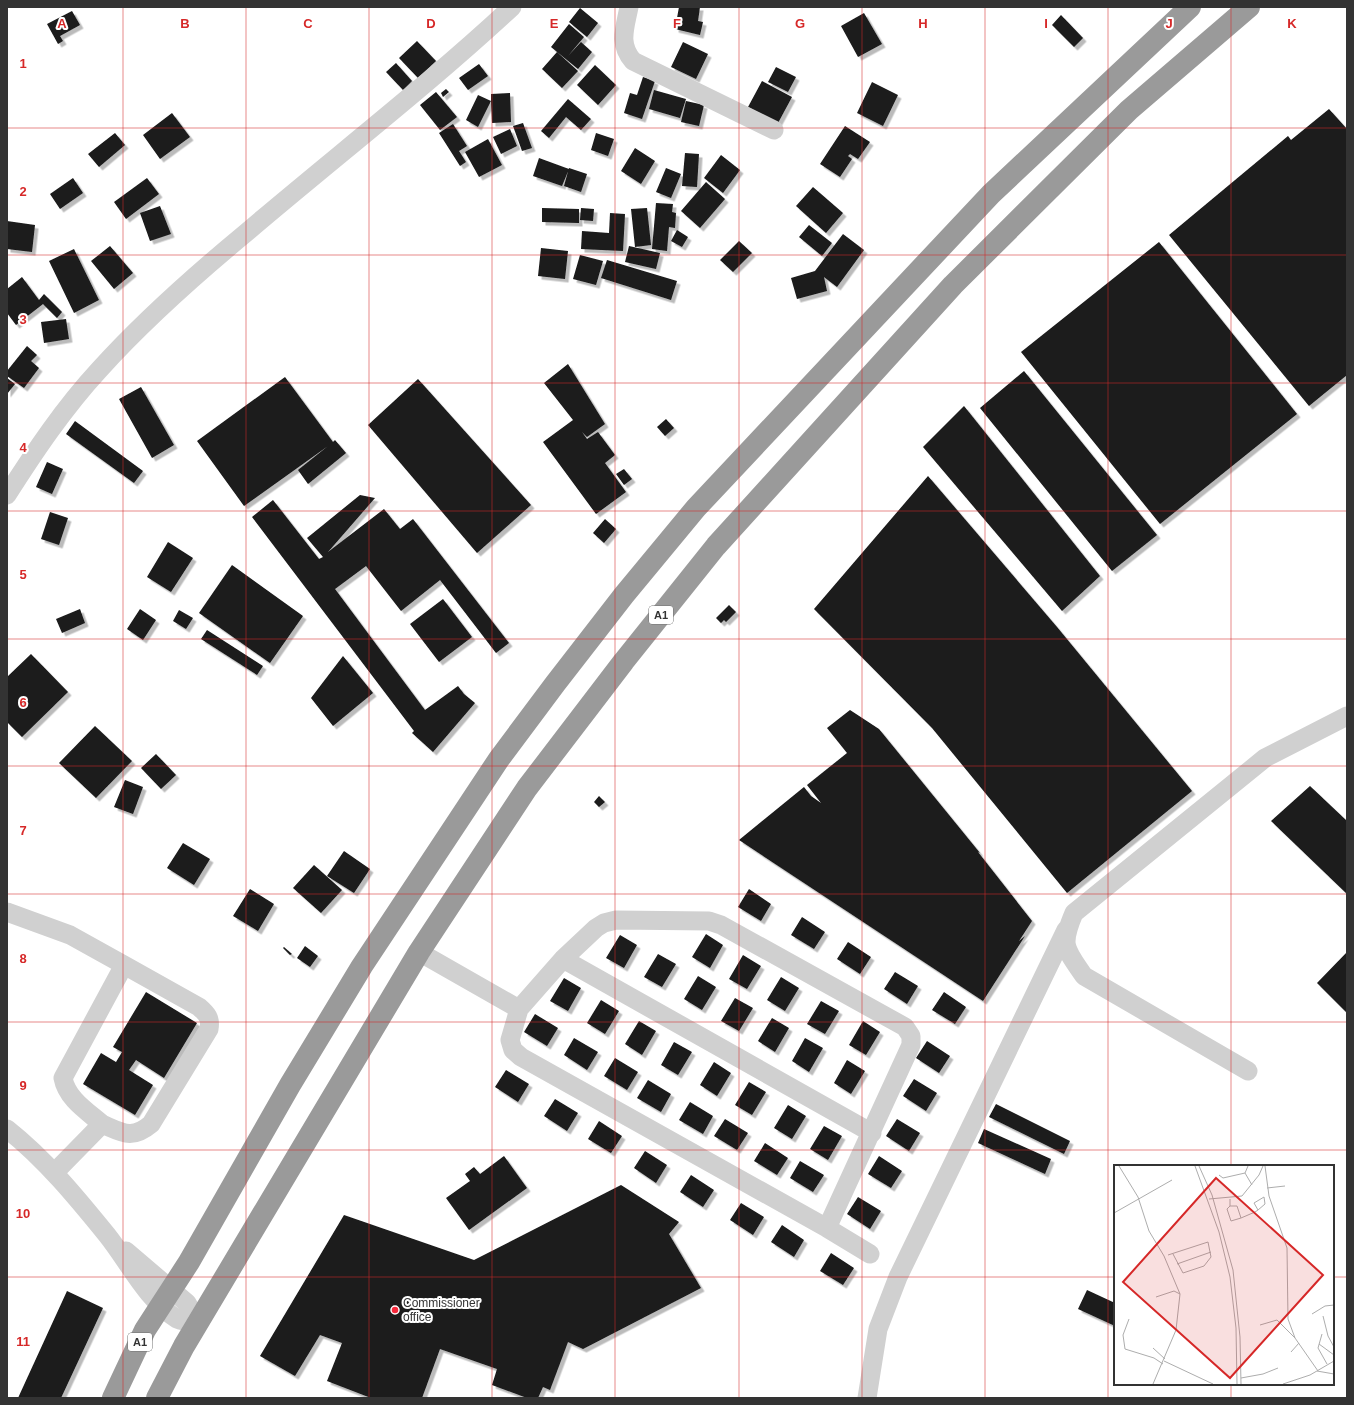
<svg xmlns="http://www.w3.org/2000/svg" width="1354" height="1405" viewBox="0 0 1354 1405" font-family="Helvetica,sans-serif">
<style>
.building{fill:#1a1a1a;filter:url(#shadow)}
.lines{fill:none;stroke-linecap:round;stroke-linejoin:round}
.minor{stroke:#d0d0d0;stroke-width:19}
.highway{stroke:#9a9a9a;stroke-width:22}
.grid{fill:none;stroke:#d62828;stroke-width:1;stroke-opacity:0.55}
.poi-dot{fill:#f7283b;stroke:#fff;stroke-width:1.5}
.labels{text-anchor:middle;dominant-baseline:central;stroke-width:4;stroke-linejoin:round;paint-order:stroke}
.shield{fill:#fff;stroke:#707070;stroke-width:1}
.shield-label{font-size:11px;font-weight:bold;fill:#333}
.poi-label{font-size:12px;fill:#333;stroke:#fff;text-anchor:start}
.inset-road{fill:none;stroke:#adadad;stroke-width:1}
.view{fill:#d62828;fill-opacity:0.15;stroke:#d62828;stroke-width:2}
.inset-edge{fill:none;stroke:#333;stroke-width:2}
.grid-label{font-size:13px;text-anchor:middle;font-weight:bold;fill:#d62828;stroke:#fff;stroke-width:4;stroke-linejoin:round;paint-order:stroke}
</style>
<defs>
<filter id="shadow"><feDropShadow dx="3.5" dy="3.5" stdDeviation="0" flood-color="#0004"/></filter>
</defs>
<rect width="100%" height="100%" fill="#fff"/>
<path class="building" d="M679,7H700L698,21L703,22L700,35L675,29Z
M580,8L598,23L587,37L569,22Z
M72,11L80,25L60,36L63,41L58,44L47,24Z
M864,13L882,44L858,57L841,26Z
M1061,15L1083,38L1074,47L1052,25Z
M569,24L584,37L568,56L581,42L592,52L578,69L551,47Z
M417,41L436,61L418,78L399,58Z
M683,42L708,54L696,79L671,67Z
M557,52L578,71L562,88L542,69Z
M396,63L412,81L403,90L386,72Z
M479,64L488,76L468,90L459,78Z
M595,65L616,85L598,105L577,85Z
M776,67L796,77L788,92L768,82Z
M643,77L655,81L642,119L624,113L630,93L637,95Z
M762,81L792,97L778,123L748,107Z
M872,82L898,95L883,126L857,113Z
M446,89L449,92L443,97L441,93Z
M654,90L686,99L680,118L649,109Z
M436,92L457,117L440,130L420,105Z
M510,93L511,122L492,123L491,101L478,127L466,120L478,95L491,101V94Z
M568,99L591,119L581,130L566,117L549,138L541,131Z
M686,101L704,105L699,126L681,122Z
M1329,109L1347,129V375L1309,406L1169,235L1288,136L1291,140Z
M172,113L190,137L160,159L143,135Z
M523,123L532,148L522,151L513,126Z
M453,124L467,146L459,151L466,162L460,166L439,133Z
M845,126L870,142L858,159L850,154L848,156L852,159L840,177L820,164Z
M510,129L517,146L501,154L493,137Z
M115,133L125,145L99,167L88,154Z
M596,133L614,139L608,156L591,150Z
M488,139L502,165L479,177L465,152Z
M635,148L655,161L641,184L621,171Z
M685,153L699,154L697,187L682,186Z
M721,155L740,170L723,193L704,178Z
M539,158L569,169L562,186L533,176Z
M569,168L587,174L581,192L564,186Z
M666,168L681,174L671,198L656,192Z
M73,178L83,193L60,209L50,194Z
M147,178L159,194L126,219L114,202Z
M706,182L725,199L700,228L681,211Z
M813,187L843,213L826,233L796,206Z
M656,203L673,204L672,212L676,213L675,228L669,227L667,251L652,249Z
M160,206L171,234L150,241L140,213Z
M542,208L579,209V223L542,222Z
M581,208L594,209L593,221L580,220Z
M647,208L651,245L635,247L631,209Z
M610,213L625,214L623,251L581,249L582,231L609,233Z
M7,221L35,225L32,252L7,249Z
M809,225L832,243L822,256L799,237Z
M677,230L688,237L682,247L671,241Z
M843,234L864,250L837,287L824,277L827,291L797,299L791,278L815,271Z
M739,241L752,253L733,272L720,260Z
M1159,242L1297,414L1160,524L1021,352Z
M110,246L133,273L114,289L91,261Z
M629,246L660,253L656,269L625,262Z
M541,248L568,251L565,279L538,276Z
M74,249L99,300L74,313L49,261Z
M580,255L603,261L596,285L573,279Z
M607,260L677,281L671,300L601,278Z
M22,277L39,300L44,294L62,312L57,318L43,304L16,325L7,313V289Z
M66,319L69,339L44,343L41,322Z
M27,346L37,355L31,361L39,368L24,388L7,376V371Z
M568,364L605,424L587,437L582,432L587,439L598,432L615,455L605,463L626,492L596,514L543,442L573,420L544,383Z
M1024,371L1157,535L1112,571L980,408Z
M285,377L333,442L335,440L346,453L308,484L298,470L328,446L244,506L197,441Z
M7,378L15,384L7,394Z
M418,379L531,505L477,553L368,425Z
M141,387L174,445L152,458L119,399Z
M964,406L1100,576L1062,611L923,447Z
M666,419L674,428L665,436L657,427Z
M75,421L143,471L134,483L66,434Z
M47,462L63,469L52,494L36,487Z
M624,469L632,479L624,485L616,474Z
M928,476L1057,627L1192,791L1067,893L932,728L814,609Z
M360,495L375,498L328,552L384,509L400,529L413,519L509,643L496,653L440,580L401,611L366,566L335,589L425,710L458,686L464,694L475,703L433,752L412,733L414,731L252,517L273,500L319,559L323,557L307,538Z
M50,512L68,518L59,545L41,539Z
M605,519L616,529L604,543L593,533Z
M168,542L193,558L171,592L147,577Z
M232,565L303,616L270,663L199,613Z
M443,599L472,637L439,662L410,624Z
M729,605L736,612L726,622L724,620L721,623L716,618Z
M80,609L85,623L62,633L56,619Z
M140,609L156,620L143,640L127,629Z
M179,610L193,618L186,629L173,621Z
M207,630L263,666L257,675L201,639Z
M31,654L68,692L22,737L7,722V677Z
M343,656L373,693L333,726L311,698Z
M850,710L879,729L980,853L978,852L1032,921L1019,941L1025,936L983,1001L739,840L804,787L811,796L821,803L807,785L847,753L827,728Z
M95,726L132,761L96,798L59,763Z
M156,754L176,775L161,789L141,768Z
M125,780L143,787L133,814L114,807Z
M1310,786L1347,821V894L1271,821Z
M599,796L605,802L599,807L594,802Z
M183,843L210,859L194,885L167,868Z
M344,851L370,869L354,893L327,876Z
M314,865L342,890L321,913L293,888Z
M250,889L274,904L258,931L233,916Z
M749,889L771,904L761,921L738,907Z
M802,917L825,932L814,949L791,935Z
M706,934L723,945L710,968L692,957Z
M620,935L637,945L624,968L606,958Z
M848,942L871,957L860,974L837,959Z
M305,946L318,956L310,967L297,958Z
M284,947L292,954L290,955L283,948Z
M1347,952V1013L1317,983Z
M658,954L676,964L662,987L644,977Z
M743,955L761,966L747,989L729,979Z
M895,972L918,986L907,1004L884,989Z
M698,976L716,987L702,1010L684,999Z
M781,977L799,988L785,1011L767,1000Z
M564,978L581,988L568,1011L550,1001Z
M146,992L197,1023L164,1078L136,1060L129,1070L153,1085L135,1115L83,1084L101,1053L116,1062L122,1052L113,1047Z
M944,992L966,1007L955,1024L932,1010Z
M735,998L753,1008L739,1031L721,1021Z
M601,1000L619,1011L605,1034L587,1023Z
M821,1001L839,1011L825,1034L807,1024Z
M535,1014L558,1028L547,1046L524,1032Z
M772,1018L789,1028L775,1052L758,1041Z
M639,1021L656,1031L642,1055L625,1044Z
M863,1021L880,1032L866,1055L849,1045Z
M574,1038L598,1052L587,1070L564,1055Z
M805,1038L823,1048L809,1072L792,1061Z
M927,1041L950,1056L939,1073L916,1058Z
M674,1042L692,1052L678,1075L661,1065Z
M615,1058L638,1072L627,1090L604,1076Z
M847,1060L865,1071L851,1094L834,1083Z
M714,1062L731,1073L717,1096L700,1085Z
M506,1070L529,1084L518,1102L495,1087Z
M914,1079L937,1093L926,1111L903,1096Z
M648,1080L671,1094L661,1112L637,1098Z
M749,1082L766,1092L752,1115L735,1105Z
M555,1099L578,1113L567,1131L544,1116Z
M690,1102L713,1116L703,1134L679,1120Z
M996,1104L1070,1141L1064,1154L989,1117Z
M788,1105L806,1116L792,1139L774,1128Z
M725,1119L748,1133L737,1150L714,1136Z
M897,1119L920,1133L909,1151L886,1136Z
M599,1121L622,1136L611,1153L588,1139Z
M824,1126L842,1136L828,1160L810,1149Z
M984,1129L1051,1159L1045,1174L978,1143Z
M765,1143L788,1158L777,1175L754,1161Z
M645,1151L667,1165L656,1183L634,1168Z
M504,1156L527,1188L469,1230L446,1198L470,1181L465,1174L474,1167L480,1174Z
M879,1156L902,1171L891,1188L868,1174Z
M800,1161L824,1175L813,1192L790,1178Z
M691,1175L714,1190L703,1207L680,1192Z
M621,1185L679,1222L669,1234L701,1288L583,1349L568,1342L550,1390L543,1387L538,1398H527L492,1385L497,1369L440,1349L422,1398H371L327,1381L342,1343L320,1335L295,1376L260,1356L344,1215L474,1260Z
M858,1197L881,1211L870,1229L847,1214Z
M741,1203L764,1217L753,1235L730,1220Z
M782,1225L804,1240L794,1257L771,1242Z
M831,1253L854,1268L843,1285L820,1271Z
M1087,1290L1115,1303V1326L1078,1309Z
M67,1291L103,1308L61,1398H18Z"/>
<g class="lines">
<path class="minor" d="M629,7C625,28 618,44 633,61L774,130
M7,495C35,451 64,408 99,370C145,319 195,275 247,232C335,157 427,86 512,7
M7,912L70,935L124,965L63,1078C67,1099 87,1111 102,1124L54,1173
M419,952L519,1009
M563,959L872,1133
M1248,1071L1084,976C1065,948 1060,946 1074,913L1265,758L1347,716
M102,1124C123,1133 132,1140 151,1124L209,1029C211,1018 207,1014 199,1007L124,965
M7,1129C45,1159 77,1198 107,1235C130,1264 146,1299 177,1319C183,1322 192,1322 198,1322
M827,1228L911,1045V1036L905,1027L721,925L709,921L616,920L604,923L596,928L563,959L519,1009L510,1040L513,1050L521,1057L827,1228L870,1254
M126,1251L187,1303L198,1322
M867,1398L878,1329L898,1277L1066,930"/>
<path class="highway" d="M113,1398L145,1330L189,1262L290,1085L362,966L499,759L555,684L624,595L696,508L991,194L1190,7
M157,1398L184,1346L419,952L527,788L624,661L716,546L953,285L1129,110L1249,7"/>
</g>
<path class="grid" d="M123,7V1398M246,7V1398M369,7V1398M492,7V1398M615,7V1398M739,7V1398M862,7V1398M985,7V1398M1108,7V1398M1231,7V1166M7,128H1347M7,255H1347M7,383H1347M7,511H1347M7,639H1347M7,766H1347M7,894H1347M7,1022H1347M7,1150H1347M7,1277H1115M1333,1277H1347M1231,1384V1398"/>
<circle class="poi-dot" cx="395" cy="1310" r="4"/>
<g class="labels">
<g class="shield">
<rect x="649" y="606" width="24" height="18" rx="3"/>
<rect x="128" y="1333" width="24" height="18" rx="3"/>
</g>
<g class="shield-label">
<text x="661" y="615">A1</text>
<text x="140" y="1342">A1</text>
</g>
<g class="poi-label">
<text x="403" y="1303">Commissioner<tspan x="403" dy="14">office</tspan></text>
</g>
</g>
<g transform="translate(1114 1165)">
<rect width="220" height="220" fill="#fff"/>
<path class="inset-road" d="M5,1L24,32L35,66L50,91L66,129M81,1L105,67L116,112L122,163L123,219M85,1L98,30L119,105L126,172L127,219M134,1L131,8L138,20M151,1L155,31L173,83L174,154L181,173M105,10L109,13L131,8M153,23L171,21M95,34L128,31L145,10L149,1M116,34V41H123L127,53L141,47L144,45L151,39L150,32L140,38L144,45M116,41L113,44L117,56L127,53M0,48L58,15M54,90L94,77L97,92L90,101L69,108L59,89M63,99L97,87M198,149L211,141L220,140M209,151L214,171L220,182M15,154L9,170L11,184L40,193L49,199M146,160L163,155L181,173L204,206M208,169L204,183L213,199M205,179L220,190M39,183L51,194M177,187L185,178M50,196L99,219M203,206L220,209M127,213L149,209L164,203M39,219L62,165L66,129L60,126L42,132M169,219L196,210L220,196"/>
<path class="view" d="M102,13L209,110L116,213L9,117Z"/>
<rect width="220" height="220" class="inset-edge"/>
</g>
<g class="grid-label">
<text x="62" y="28">A</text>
<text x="185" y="28">B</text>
<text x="308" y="28">C</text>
<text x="431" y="28">D</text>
<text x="554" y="28">E</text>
<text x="677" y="28">F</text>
<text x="800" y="28">G</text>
<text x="923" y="28">H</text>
<text x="1046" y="28">I</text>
<text x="1169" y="28">J</text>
<text x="1292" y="28">K</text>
<text x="23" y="68">1</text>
<text x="23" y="196">2</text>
<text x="23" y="324">3</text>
<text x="23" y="452">4</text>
<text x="23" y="579">5</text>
<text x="23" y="707">6</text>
<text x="23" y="835">7</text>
<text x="23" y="963">8</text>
<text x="23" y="1090">9</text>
<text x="23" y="1218">10</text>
<text x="23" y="1346">11</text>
</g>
<rect width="1354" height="1405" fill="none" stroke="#333333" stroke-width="16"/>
</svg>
